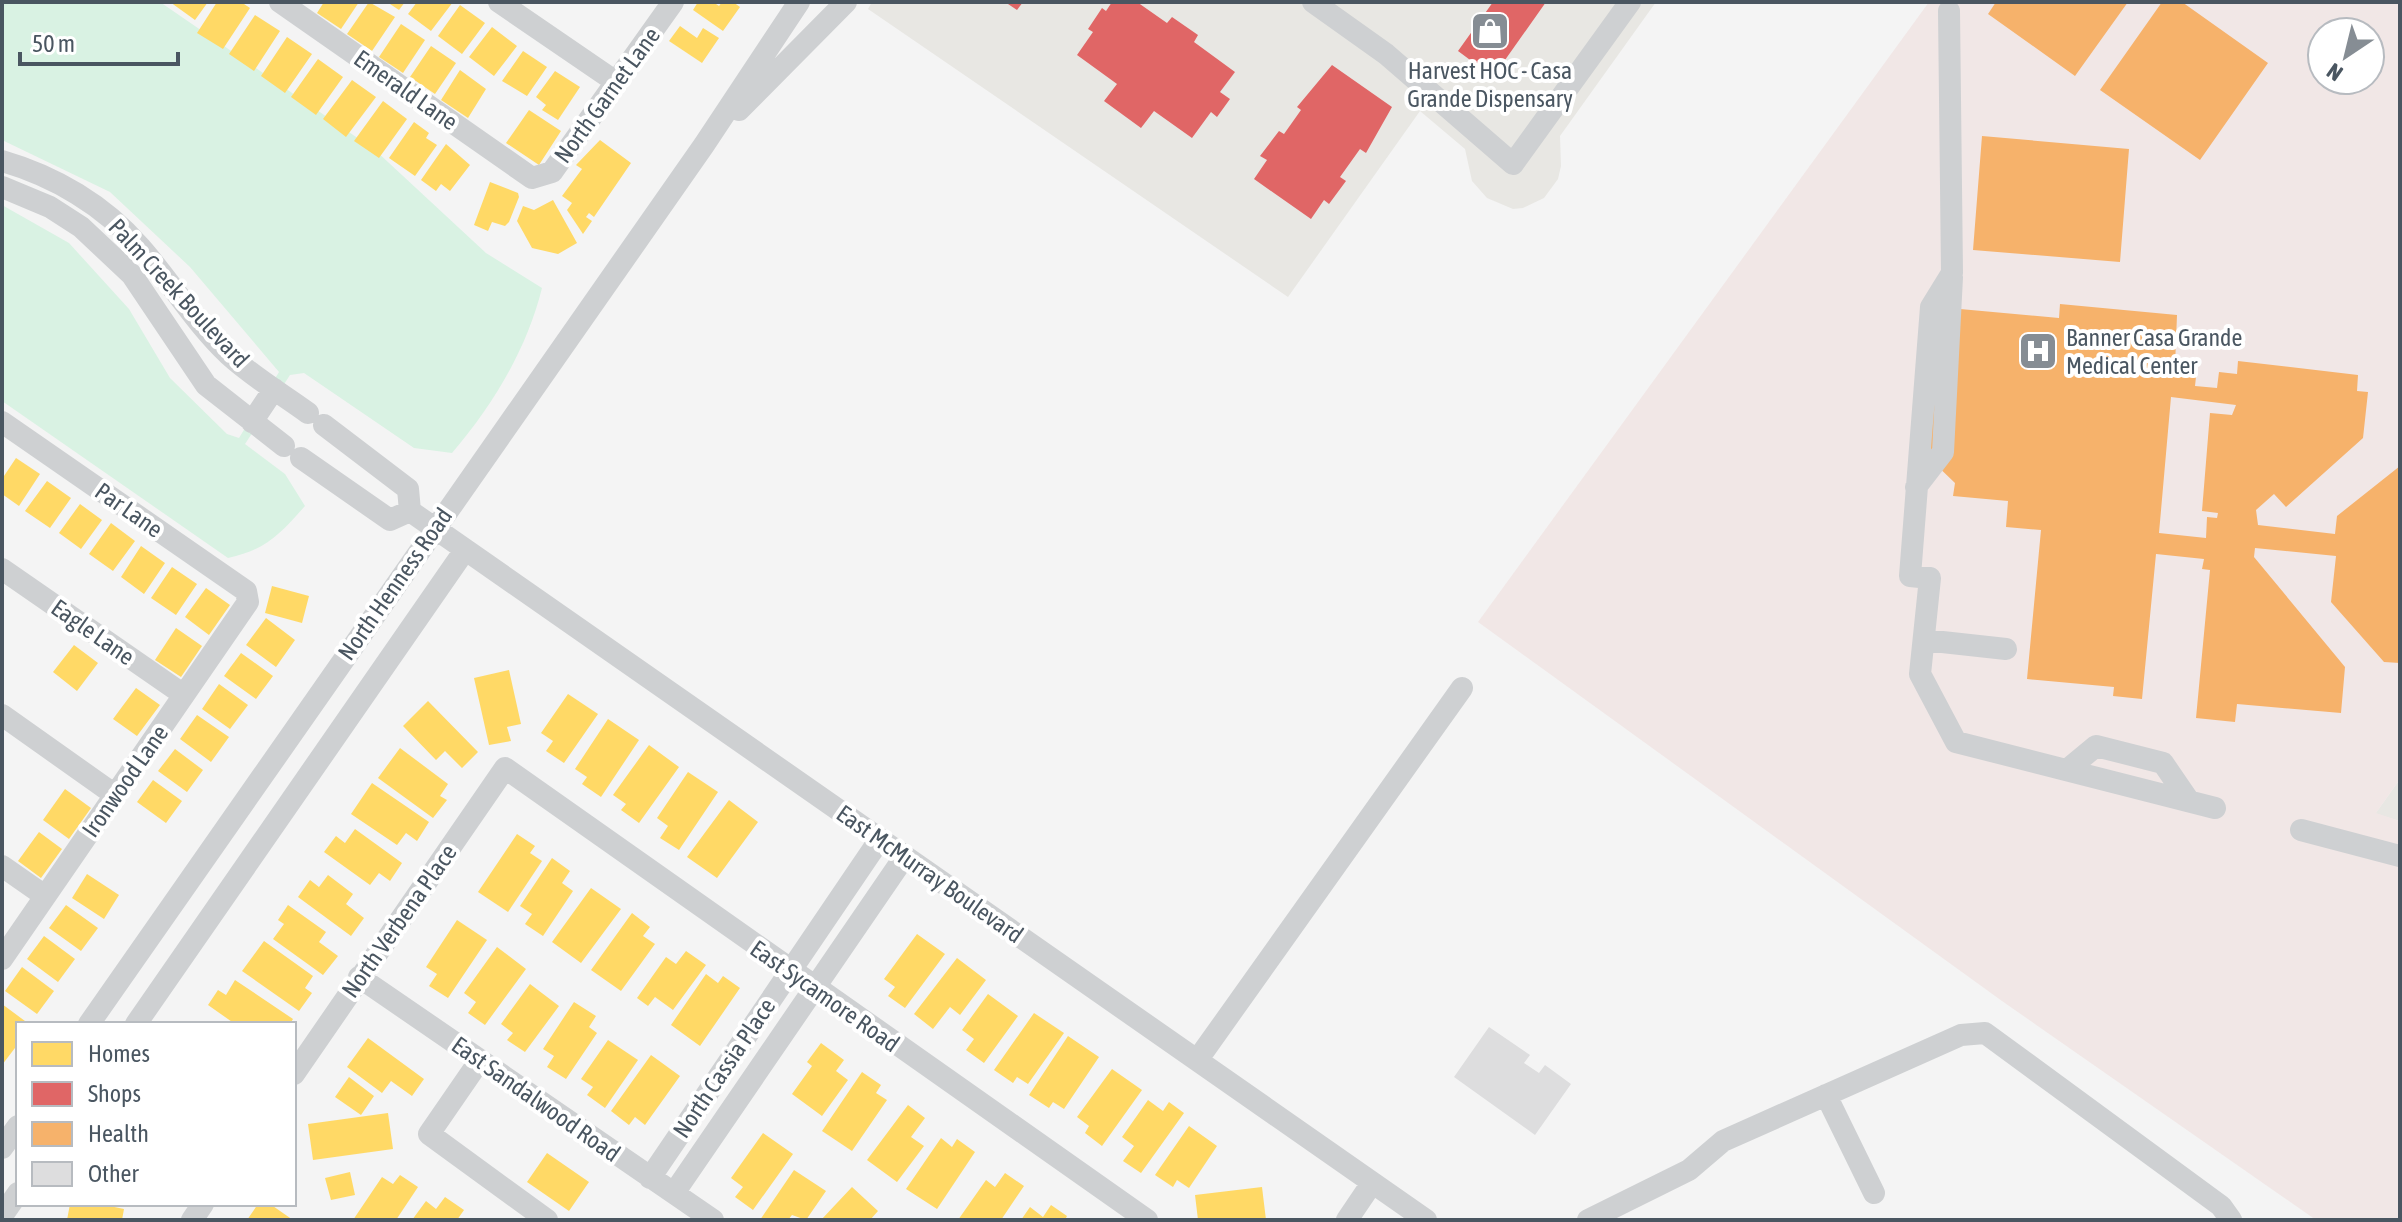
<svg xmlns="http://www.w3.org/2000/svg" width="2402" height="1222" viewBox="0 0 2402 1222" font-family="'Asap Condensed',sans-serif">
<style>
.commercial{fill:#e8e7e3}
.medical{fill:#f1e7e6;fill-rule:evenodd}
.green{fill:#d9f2e3}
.homes{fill:#ffd966}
.shops{fill:#e06666}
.health{fill:#f6b26b;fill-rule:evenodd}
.building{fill:#ddddde}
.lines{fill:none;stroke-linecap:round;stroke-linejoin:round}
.minor{stroke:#ced0d2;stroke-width:22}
.labels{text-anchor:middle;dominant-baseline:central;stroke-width:8;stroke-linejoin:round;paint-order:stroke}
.poi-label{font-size:24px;fill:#4a5661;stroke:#fff}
.street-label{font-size:24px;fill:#4a5661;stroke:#fff}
</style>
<rect width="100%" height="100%" fill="#f4f4f4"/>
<path class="commercial" d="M872,2H1656L1560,136L1561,166L1558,179L1544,198L1523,208L1513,209L1487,198L1472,181L1465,149L1420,111L1288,297L868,9Z
M2400,779V821L2375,814Z"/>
<path class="medical" d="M1929,2H2400V779L2376,813L2400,821V1220H2316L2002,1001L1478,622ZM2322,32H2370V80H2322Z"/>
<path class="green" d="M2,2H160L375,150L486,253L542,288C527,349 493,405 452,453L414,448L304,373L290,375L245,444L285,474L305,506C280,534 266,550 228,558L2,401V205L69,243L129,309L170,378L227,434L239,438L279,372L190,267L110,192L2,140Z"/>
<path class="homes" d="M170,2H208L195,20Z
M217,2H241L250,8L223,49L197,33Z
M324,2H359L341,29L317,13Z
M369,2L395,17L372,51L347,34Z
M387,2H405L399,10Z
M417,2H453L431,31L408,14Z
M698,2H713L719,6L722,2H733L740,7L723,31L693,10Z
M460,5L485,23L462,54L438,36Z
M255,15L280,31L254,71L229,54Z
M401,24L425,40L403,73L379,57Z
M680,26L697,38L703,28L719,38L702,63L669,41Z
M492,27L517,46L494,76L469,57Z
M287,37L312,54L285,93L261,76Z
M431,46L456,63L435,94L410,77Z
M523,51L547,67L527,96L502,81Z
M318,59L343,77L316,115L291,97Z
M460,70L486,89L468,118L441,100Z
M555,71L580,87L558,120L542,110L546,105L536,97Z
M352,80L376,97L346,137L323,119Z
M383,101L407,119L379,158L354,141Z
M529,110L561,131L539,165L506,143Z
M414,122L429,133L426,138L437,145L415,176L389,158Z
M600,140L631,163L594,217L589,213L586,217L592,221L583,234L567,210L572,203L562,196L582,169L576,165Z
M446,144L470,165L450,191L441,184L436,191L421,180Z
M490,182L518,193L519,197L509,222L505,226L492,222L488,231L474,225Z
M553,200L577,243L558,254L532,248L517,221L523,206L534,210Z
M16,458L40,474L19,506L2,494V479Z
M47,481L71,498L50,528L25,511Z
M80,504L102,520L81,549L59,533Z
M111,523L135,541L113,571L89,554Z
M141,546L165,563L144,594L121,577Z
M172,567L197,584L176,615L151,598Z
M272,586L309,596L302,623L265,613Z
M206,588L230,605L209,635L185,617Z
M266,618L295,640L276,667L246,645Z
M176,628L202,646L181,677L155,660Z
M74,645L98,663L77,691L53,672Z
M241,653L273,676L256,699L224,676Z
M509,670L521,724L507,727L511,741L489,745L474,678Z
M219,684L248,705L230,729L202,709Z
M136,688L160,705L137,736L113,719Z
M568,694L598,714L564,763L546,751L553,741L541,733Z
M428,701L478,752L462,768L445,751L436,760L403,726Z
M197,715L229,737L211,762L180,739Z
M608,719L639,740L601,797L582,784L587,777L575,769Z
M649,745L679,767L639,823L621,810L626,804L613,795Z
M400,748L448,784L440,796L447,800L433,818L378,778Z
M175,749L203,770L187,792L158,771Z
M688,772L718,792L679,850L660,838L668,826L657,818Z
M153,780L182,801L166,823L137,802Z
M372,783L429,822L417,841L406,833L397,845L351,814Z
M65,789L91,808L69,839L43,820Z
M729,800L758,822L717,878L687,857Z
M355,829L402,863L390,881L379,873L370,885L324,852L336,836L345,843Z
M39,832L62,849L41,878L18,861Z
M517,834L535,846L530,853L542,861L508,912L478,892Z
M552,858L570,871L562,883L573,891L543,936L525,924L532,914L520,906Z
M87,874L119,895L104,919L72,898Z
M328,875L353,894L346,904L364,918L351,936L298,897L310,880L319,887Z
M591,888L621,909L581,963L552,942Z
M66,905L98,928L81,951L49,928Z
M288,905L326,932L319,942L338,956L323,975L273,939L284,924L278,920Z
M632,913L650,927L643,936L655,944L621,991L591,970Z
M457,920L487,940L448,998L429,986L437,974L426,967Z
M917,934L945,954L905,1008L888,996L895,987L884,979Z
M44,936L75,959L58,982L27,959Z
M264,941L313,976L305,988L312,993L299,1011L242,971Z
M497,947L526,969L485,1025L468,1013L476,1002L464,993Z
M686,951L706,965L673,1010L655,997L648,1006L637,998L666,957L676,964Z
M957,958L986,980L960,1015L950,1007L933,1029L914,1014Z
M22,967L54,991L37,1014L5,991Z
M706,974L718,983L723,976L740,988L700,1046L671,1025Z
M235,980L293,1019L290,1024H235L208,1005L218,990L226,995Z
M530,984L559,1006L525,1052L507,1040L513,1033L501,1024Z
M988,994L1018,1016L984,1063L966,1050L974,1039L962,1030Z
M574,1002L596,1016L589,1027L597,1033L566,1079L547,1067L554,1056L543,1049Z
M2,1004L29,1024H18V1044L2,1065Z
M1034,1013L1064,1033L1028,1084L1017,1077L1013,1083L994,1070Z
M1068,1036L1099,1057L1064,1109L1053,1102L1049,1108L1029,1095Z
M368,1038L424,1079L412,1096L391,1081L382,1093L347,1067Z
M608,1040L638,1060L605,1108L587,1095L593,1087L581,1079Z
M821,1043L844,1060L836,1071L848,1080L822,1116L792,1094L812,1066L807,1062Z
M651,1055L680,1076L645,1125L635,1117L629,1125L611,1111Z
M1112,1069L1142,1090L1102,1146L1085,1133L1089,1126L1077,1117Z
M862,1072L881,1085L876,1093L887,1100L852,1151L822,1131Z
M349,1077L374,1096L361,1115L335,1097Z
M1148,1100L1163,1111L1169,1102L1184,1113L1141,1173L1123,1161L1134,1146L1122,1137Z
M908,1105L925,1118L911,1137L924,1146L897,1182L867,1160Z
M388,1113L393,1149L313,1160L308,1124Z
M1189,1126L1217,1146L1189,1188L1177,1180L1173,1187L1155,1175Z
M763,1133L793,1154L753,1210L735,1197L743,1187L731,1178Z
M941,1138L952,1147L957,1139L975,1152L937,1209L906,1189Z
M547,1153L589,1182L569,1211L527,1182Z
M794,1170L826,1191L806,1220L792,1215L788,1220H760Z
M350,1172L355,1195L331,1200L325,1178Z
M1005,1173L1024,1186L1001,1220H958L986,1180L995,1187Z
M400,1175L418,1187L396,1220H353L382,1177L393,1184Z
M852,1187L878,1211L870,1220H821Z
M1262,1187L1266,1220H1198L1195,1195Z
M445,1197L464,1210L457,1220H412L426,1201L436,1209Z
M70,1204H100L124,1209L122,1220H67Z
M258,1204H270L293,1220H247Z
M1051,1205L1067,1216L1065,1220H1021L1030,1207L1043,1217Z"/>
<path class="shops" d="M1005,2H1023L1017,10Z
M1112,2H1137L1167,23L1172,17L1198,35L1194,42L1235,72L1220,92L1230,99L1217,117L1211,112L1192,138L1154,111L1141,128L1104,101L1117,84L1077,55L1093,32L1088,29L1102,8L1106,11Z
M1493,2H1546L1493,77L1458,51Z
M1332,65L1392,107L1366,153L1360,149L1340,177L1346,181L1329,204L1324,200L1311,219L1254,179L1267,160L1260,156L1279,131L1284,134L1301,110L1297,107Z"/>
<path class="health" d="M1996,2H2128L2075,76L1988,14Z
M2162,2H2182L2268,63L2200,160L2100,90Z
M1982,136L2129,149L2120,262L1973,250Z
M2060,304L2177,315L2175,366L2197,368L2195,386L2217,388L2219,372L2237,374L2238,361L2358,375L2357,391L2368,392L2363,438L2286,507L2274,494L2256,510L2258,525L2335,534L2337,516L2400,466V663L2384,662L2331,602L2336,556L2255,548L2254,557L2345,667L2341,713L2237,704L2235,722L2196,718L2210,570L2202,569L2204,559L2156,554L2142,699L2113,696L2114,687L2027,679L2041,530L2006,527L2008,501L1953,496L1955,483L1929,458L1940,340L1960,309L2059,318ZM2171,397L2236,405L2232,415L2210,413L2202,511L2218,513L2217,518L2207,517L2206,538L2159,533Z"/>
<path class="building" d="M1489,1027L1530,1055L1524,1063L1539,1073L1545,1065L1571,1084L1535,1135L1454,1077Z"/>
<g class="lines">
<path class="minor" d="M280,2L532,178L552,172L673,2
M499,2L616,82
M1313,2L1386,54L1513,164L1630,2
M1949,11L1952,273L1931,307L1910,576L1930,578L1920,674L1956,742L2215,808
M739,110L846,2
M2,161C54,176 104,205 140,247C171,282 195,323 229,355C253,377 282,394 308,413
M2,187L50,207L81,227L132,275L206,385L284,446
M2,422L246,591L248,602L2,959
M252,422L274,389
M324,425L408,489L410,511L1426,1220
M301,458L390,520L410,511
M1916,487L1943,452L1952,277
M2,569L184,695
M1924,640L2006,649
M2,715L115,795
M2067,770L2096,746L2163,763L2189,801
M2301,830L2400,856
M2,866L45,896
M359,977L713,1220
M89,1024L704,145L799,2
M136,1024L465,550
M1198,1059L1462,688
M480,1060L429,1134L547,1220
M294,1074L505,768L1147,1220
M1826,1095L1874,1193
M2,1148L18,1126
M650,1178L880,839
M674,1193L905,856
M2,1216L18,1193
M192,1220L203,1204
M1347,1220L1372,1183
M1588,1220L1689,1170L1723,1141L1961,1035L1985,1033L2221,1206L2231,1220"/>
</g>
<defs>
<g id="shop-square" transform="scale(2)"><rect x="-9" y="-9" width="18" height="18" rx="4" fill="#868d94" stroke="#fff"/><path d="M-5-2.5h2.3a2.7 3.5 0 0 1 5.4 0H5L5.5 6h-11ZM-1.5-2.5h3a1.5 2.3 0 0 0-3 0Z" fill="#fff"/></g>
<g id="hospital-square" transform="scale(2)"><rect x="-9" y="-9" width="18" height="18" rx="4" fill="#868d94" stroke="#fff"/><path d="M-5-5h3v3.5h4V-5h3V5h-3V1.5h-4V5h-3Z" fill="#fff"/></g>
</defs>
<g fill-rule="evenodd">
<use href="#shop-square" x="1490" y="31"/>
<use href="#hospital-square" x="2038" y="351"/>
</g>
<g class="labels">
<g class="poi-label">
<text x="1490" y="70">Harvest HOC - Casa<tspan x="1490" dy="28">Grande Dispensary</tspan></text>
<text x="2066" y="337" text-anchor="start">Banner Casa Grande<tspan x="2066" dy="28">Medical Center</tspan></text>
</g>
<g class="street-label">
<text transform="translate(406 90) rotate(35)">Emerald Lane</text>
<text transform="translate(607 95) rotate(-54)">North Garnet Lane</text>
<text transform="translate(179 293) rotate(47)">Palm Creek Boulevard</text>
<text transform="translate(129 510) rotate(35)">Par Lane</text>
<text transform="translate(395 584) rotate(-55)">North Henness Road</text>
<text transform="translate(93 632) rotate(35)">Eagle Lane</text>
<text transform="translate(125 781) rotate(-55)">Ironwood Lane</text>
<text transform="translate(930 874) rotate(35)">East McMurray Boulevard</text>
<text transform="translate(399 921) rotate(-55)">North Verbena Place</text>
<text transform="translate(825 996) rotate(35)">East Sycamore Road</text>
<text transform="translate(724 1068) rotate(-56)">North Cassia Place</text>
<text transform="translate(536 1099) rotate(35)">East Sandalwood Road</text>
</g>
</g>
<rect width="2402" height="1222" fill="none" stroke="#4a5661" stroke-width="8"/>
<rect x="16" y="1022" width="280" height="184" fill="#ffffff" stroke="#b7bbc0" stroke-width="2"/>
<rect x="32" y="1042" width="40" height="24" fill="#ffd966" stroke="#b7bbc0" stroke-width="2"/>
<text x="88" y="1062" font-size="24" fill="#4a5661">Homes</text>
<rect x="32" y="1082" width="40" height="24" fill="#e06666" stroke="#b7bbc0" stroke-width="2"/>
<text x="88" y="1102" font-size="24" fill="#4a5661">Shops</text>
<rect x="32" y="1122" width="40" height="24" fill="#f6b26b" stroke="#b7bbc0" stroke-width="2"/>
<text x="88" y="1142" font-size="24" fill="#4a5661">Health</text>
<rect x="32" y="1162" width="40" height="24" fill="#ddddde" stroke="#b7bbc0" stroke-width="2"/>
<text x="88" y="1182" font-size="24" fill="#4a5661">Other</text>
<g transform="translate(2346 56) rotate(215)"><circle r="38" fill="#ffffff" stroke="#b7bbc0" stroke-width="2"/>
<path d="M0-6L14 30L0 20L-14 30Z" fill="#868d94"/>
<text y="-12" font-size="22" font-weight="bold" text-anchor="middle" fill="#4a5661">N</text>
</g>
<path d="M20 52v12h158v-12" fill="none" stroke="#4a5661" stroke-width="4"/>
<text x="32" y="52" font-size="24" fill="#4a5661" stroke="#ffffff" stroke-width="6" paint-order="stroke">50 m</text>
</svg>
